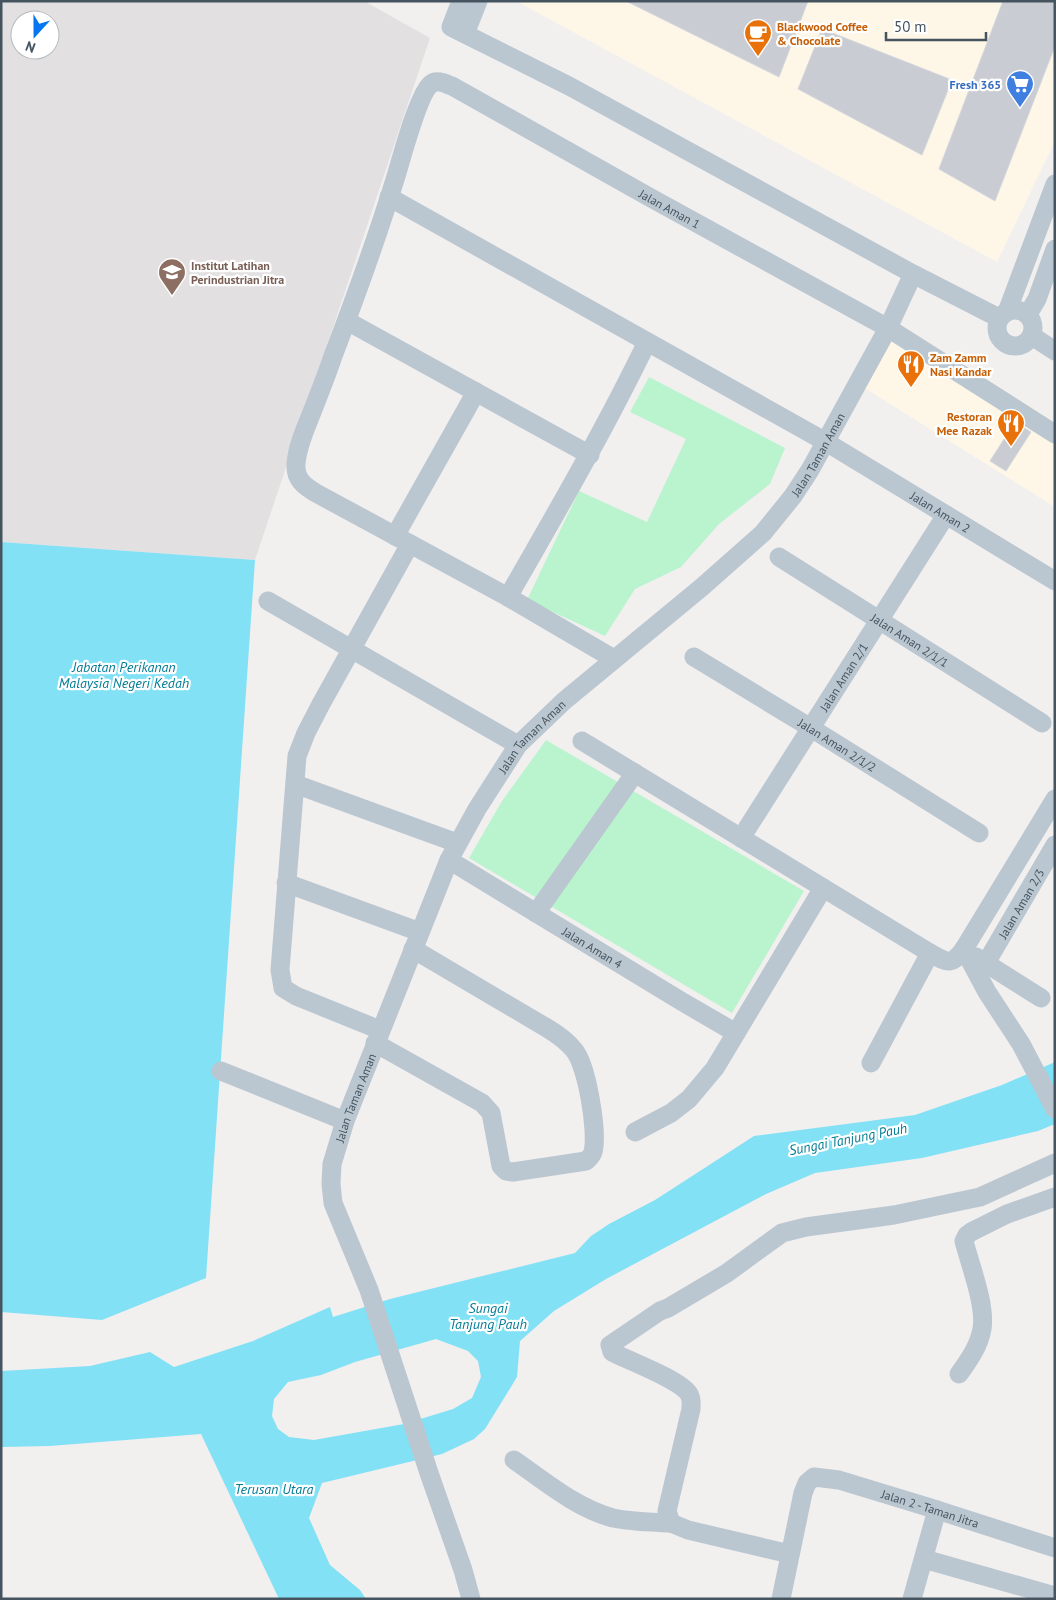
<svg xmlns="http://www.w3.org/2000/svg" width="1056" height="1600" viewBox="0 0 1056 1600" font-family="'PT Sans',sans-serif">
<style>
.commercial{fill:#fef7e7}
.education{fill:#e3e0e1;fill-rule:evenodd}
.green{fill:#b9f4ce}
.water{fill:#82e1f5;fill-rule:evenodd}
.building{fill:#c9ccd2;stroke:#d3d6dc}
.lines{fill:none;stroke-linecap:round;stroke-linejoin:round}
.minor{stroke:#bbc7d0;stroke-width:19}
.labels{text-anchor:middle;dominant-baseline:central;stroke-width:4.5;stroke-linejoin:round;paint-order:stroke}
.food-label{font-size:12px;font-weight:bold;fill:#c56008;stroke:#fff;text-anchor:start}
.shop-label{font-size:12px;font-weight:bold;fill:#366cbe;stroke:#fff;text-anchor:end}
.street-label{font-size:12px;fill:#45545f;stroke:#fff}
.education-label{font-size:12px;font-weight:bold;fill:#785e54;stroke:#fff;text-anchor:start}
.water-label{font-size:14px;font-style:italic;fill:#037c96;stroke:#fff}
</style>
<rect width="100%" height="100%" fill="#f2efef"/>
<path class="commercial" d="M516,1H1055V141L997,262Z
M897,323L1055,422V507L858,384Z"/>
<path class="education" d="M1,1H364L430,38L255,560L1,542ZM20,20H50V50H20Z"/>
<path class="green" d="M649,377L785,448L770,484L719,524L681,567L635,589L605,636L527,600L579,491L647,522L686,439L630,412Z
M546,740L804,891L732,1013L469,858L502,801Z"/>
<path class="water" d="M1,542L255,560L206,1278L102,1320L1,1312Z
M1055,1062V1124L1038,1131L922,1158L815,1173L766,1194L606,1279L554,1311L520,1341L517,1377L485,1429L474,1439L442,1454L322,1483L309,1518L330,1565L360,1590L366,1599H279L201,1434L50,1446L1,1447V1371L90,1366L150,1352L174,1367L253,1341L330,1307L333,1317L390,1299L575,1253L591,1236L609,1224L655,1200L754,1136L915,1115L1002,1085ZM436,1339L468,1351L478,1361L481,1377L472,1398L453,1409L404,1424L314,1440L289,1437L278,1429L272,1416L274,1399L288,1382L321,1375L355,1362Z"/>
<path class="building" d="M626,1H808L779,77Z
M1003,1H1055V46L995,201L939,169Z
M822,29L952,80L922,155L798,89Z
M1015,422L1031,432L1006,471L990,461Z"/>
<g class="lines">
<g class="minor">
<path d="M461,1L451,27L569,86L913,274L999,318"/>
<path d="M465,34L478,1"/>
<path id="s1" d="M389,197L826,442L1055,581"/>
<circle cx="1015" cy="328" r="18"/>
<path d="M1007,312L1055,184"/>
<path d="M1028,314L1037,299L1055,249"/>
<path d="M347,321L590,455"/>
<path d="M1032,336L1055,351"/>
<path d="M395,536L476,392"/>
<path id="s2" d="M779,557L1042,723"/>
<path d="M508,597C556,513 605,429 647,342"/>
<path d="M268,601L518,745"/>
<path id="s3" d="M694,657L811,728L979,833"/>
<path id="s4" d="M614,659L508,597L316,493C304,486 295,479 296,464C297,448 304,432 310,417C318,397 326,377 333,356C356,296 378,235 397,173C402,156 419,93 431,84C437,79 446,84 452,86L651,198L888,328L1055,434"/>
<path d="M582,741L930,953C948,963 951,966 964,949L1055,799"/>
<path d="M295,784L457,843"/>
<path id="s5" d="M741,838L946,515"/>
<path id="s6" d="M449,860L681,1001L736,1033"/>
<path d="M286,883L420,932"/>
<path d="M536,913L635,773"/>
<path d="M964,949L987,992L1021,1044L1055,1109"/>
<path d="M976,957L1041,998"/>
<path id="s7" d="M986,963L1055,845"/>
<path d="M380,1030L296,996L283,988L280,970L297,756L306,733L321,704L410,544"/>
<path d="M375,1043L482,1103L491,1113L501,1166L506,1171L513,1172L586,1161C589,1158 592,1156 593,1152C598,1132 587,1065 574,1050C567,1041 557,1034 547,1028L413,949"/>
<path d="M871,1063L930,953"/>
<path d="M221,1071L345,1121"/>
<path d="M635,1132L671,1113L689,1099L715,1068L823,888"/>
<path d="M959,1374C969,1360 979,1346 982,1329C986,1305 970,1265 964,1241L967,1235L971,1232L1007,1214L1055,1197"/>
<path d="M514,1460C546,1482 576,1508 613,1518C632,1522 652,1522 671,1523"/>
<path d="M790,1554L688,1530L671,1523L667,1511L691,1409C691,1403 692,1399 689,1394C680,1380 632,1362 616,1354L612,1352L610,1345L660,1311L668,1308L727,1273L782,1233L806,1227L894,1215L980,1197L1055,1163"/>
<path d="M924,1559L1055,1596"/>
<path id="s8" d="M471,1599L463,1570L429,1473L369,1290L333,1203L331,1184L332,1164L345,1121L449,860L477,809L518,745L564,701L702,587L763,533L793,496L810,470L888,328L913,274"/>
<path id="s9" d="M781,1599L803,1493L807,1483L814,1477L839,1480L931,1508L1055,1548"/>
<path d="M912,1599L937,1510"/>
</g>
</g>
<defs>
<g id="cafe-pin" transform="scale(1.4375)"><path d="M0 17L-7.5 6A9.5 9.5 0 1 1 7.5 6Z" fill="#e8710a" stroke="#fff"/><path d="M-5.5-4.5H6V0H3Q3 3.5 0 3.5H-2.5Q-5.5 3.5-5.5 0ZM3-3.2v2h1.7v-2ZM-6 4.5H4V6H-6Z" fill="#fff"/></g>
<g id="supermarket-pin" transform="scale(1.4375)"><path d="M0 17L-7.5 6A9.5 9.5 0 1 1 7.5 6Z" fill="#3f7fe0" stroke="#fff"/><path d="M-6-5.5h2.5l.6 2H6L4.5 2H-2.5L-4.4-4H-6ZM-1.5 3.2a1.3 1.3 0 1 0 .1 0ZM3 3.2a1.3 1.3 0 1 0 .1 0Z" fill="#fff"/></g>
<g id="university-pin" transform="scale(1.4375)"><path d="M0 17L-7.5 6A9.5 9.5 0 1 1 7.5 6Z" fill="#8d6e63" stroke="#fff"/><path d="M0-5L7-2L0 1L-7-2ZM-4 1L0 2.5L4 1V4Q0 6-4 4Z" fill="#fff"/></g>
<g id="restaurant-pin" transform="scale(1.4375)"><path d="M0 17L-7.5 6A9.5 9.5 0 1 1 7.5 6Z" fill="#e8710a" stroke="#fff"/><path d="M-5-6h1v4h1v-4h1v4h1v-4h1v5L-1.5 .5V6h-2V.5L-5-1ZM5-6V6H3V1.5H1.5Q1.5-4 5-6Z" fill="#fff"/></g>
</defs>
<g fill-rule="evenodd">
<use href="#cafe-pin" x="758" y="33"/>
<use href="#supermarket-pin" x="1020" y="84"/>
<use href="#university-pin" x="172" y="272"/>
<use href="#restaurant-pin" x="911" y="364"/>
<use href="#restaurant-pin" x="1011" y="423"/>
</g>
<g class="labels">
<g class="food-label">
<text x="777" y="26">Blackwood Coffee<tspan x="777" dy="14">&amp; Chocolate</tspan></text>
<text x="930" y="357">Zam Zamm<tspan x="930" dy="14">Nasi Kandar</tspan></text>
<text x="992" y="416" text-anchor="end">Restoran<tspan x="992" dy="14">Mee Razak</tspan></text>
</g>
<g class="shop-label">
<text x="1001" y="84">Fresh 365</text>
</g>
<g class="street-label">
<text stroke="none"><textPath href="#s4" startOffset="1055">Jalan Aman 1</textPath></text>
<text stroke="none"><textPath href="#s8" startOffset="1339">Jalan Taman Aman</textPath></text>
<text stroke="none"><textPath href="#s1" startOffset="635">Jalan Aman 2</textPath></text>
<text stroke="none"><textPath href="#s2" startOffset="155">Jalan Aman 2/1/1</textPath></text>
<text stroke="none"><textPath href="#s5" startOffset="191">Jalan Aman 2/1</textPath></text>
<text stroke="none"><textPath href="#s8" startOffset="934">Jalan Taman Aman</textPath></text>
<text stroke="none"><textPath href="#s3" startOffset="168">Jalan Aman 2/1/2</textPath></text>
<text stroke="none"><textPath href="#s7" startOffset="69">Jalan Aman 2/3</textPath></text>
<text stroke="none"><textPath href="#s6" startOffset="168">Jalan Aman 4</textPath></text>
<text stroke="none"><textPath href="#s8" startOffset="529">Jalan Taman Aman</textPath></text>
<text stroke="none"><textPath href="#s9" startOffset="249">Jalan 2 - Taman Jitra</textPath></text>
</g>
<g class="education-label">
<text x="191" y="265">Institut Latihan<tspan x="191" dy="14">Perindustrian Jitra</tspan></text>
</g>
<g class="water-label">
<text x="124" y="667">Jabatan Perikanan<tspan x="124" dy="16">Malaysia Negeri Kedah</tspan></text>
<text transform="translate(848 1139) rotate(-11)">Sungai Tanjung Pauh</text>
<text x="488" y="1308">Sungai<tspan x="488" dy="16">Tanjung Pauh</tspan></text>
<text x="274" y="1489">Terusan Utara</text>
</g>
</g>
<rect width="1056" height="1600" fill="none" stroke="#45545f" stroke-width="5"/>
<g transform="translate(35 35) rotate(201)"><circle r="24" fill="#ffffff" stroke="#b5bbbf"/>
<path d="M0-4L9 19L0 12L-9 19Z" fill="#0676f5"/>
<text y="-8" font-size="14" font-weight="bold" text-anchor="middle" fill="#45545f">N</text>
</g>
<path d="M886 32v8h100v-8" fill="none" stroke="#45545f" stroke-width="2.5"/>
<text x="894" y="32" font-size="15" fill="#45545f" stroke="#ffffff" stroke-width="4" paint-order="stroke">50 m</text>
</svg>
